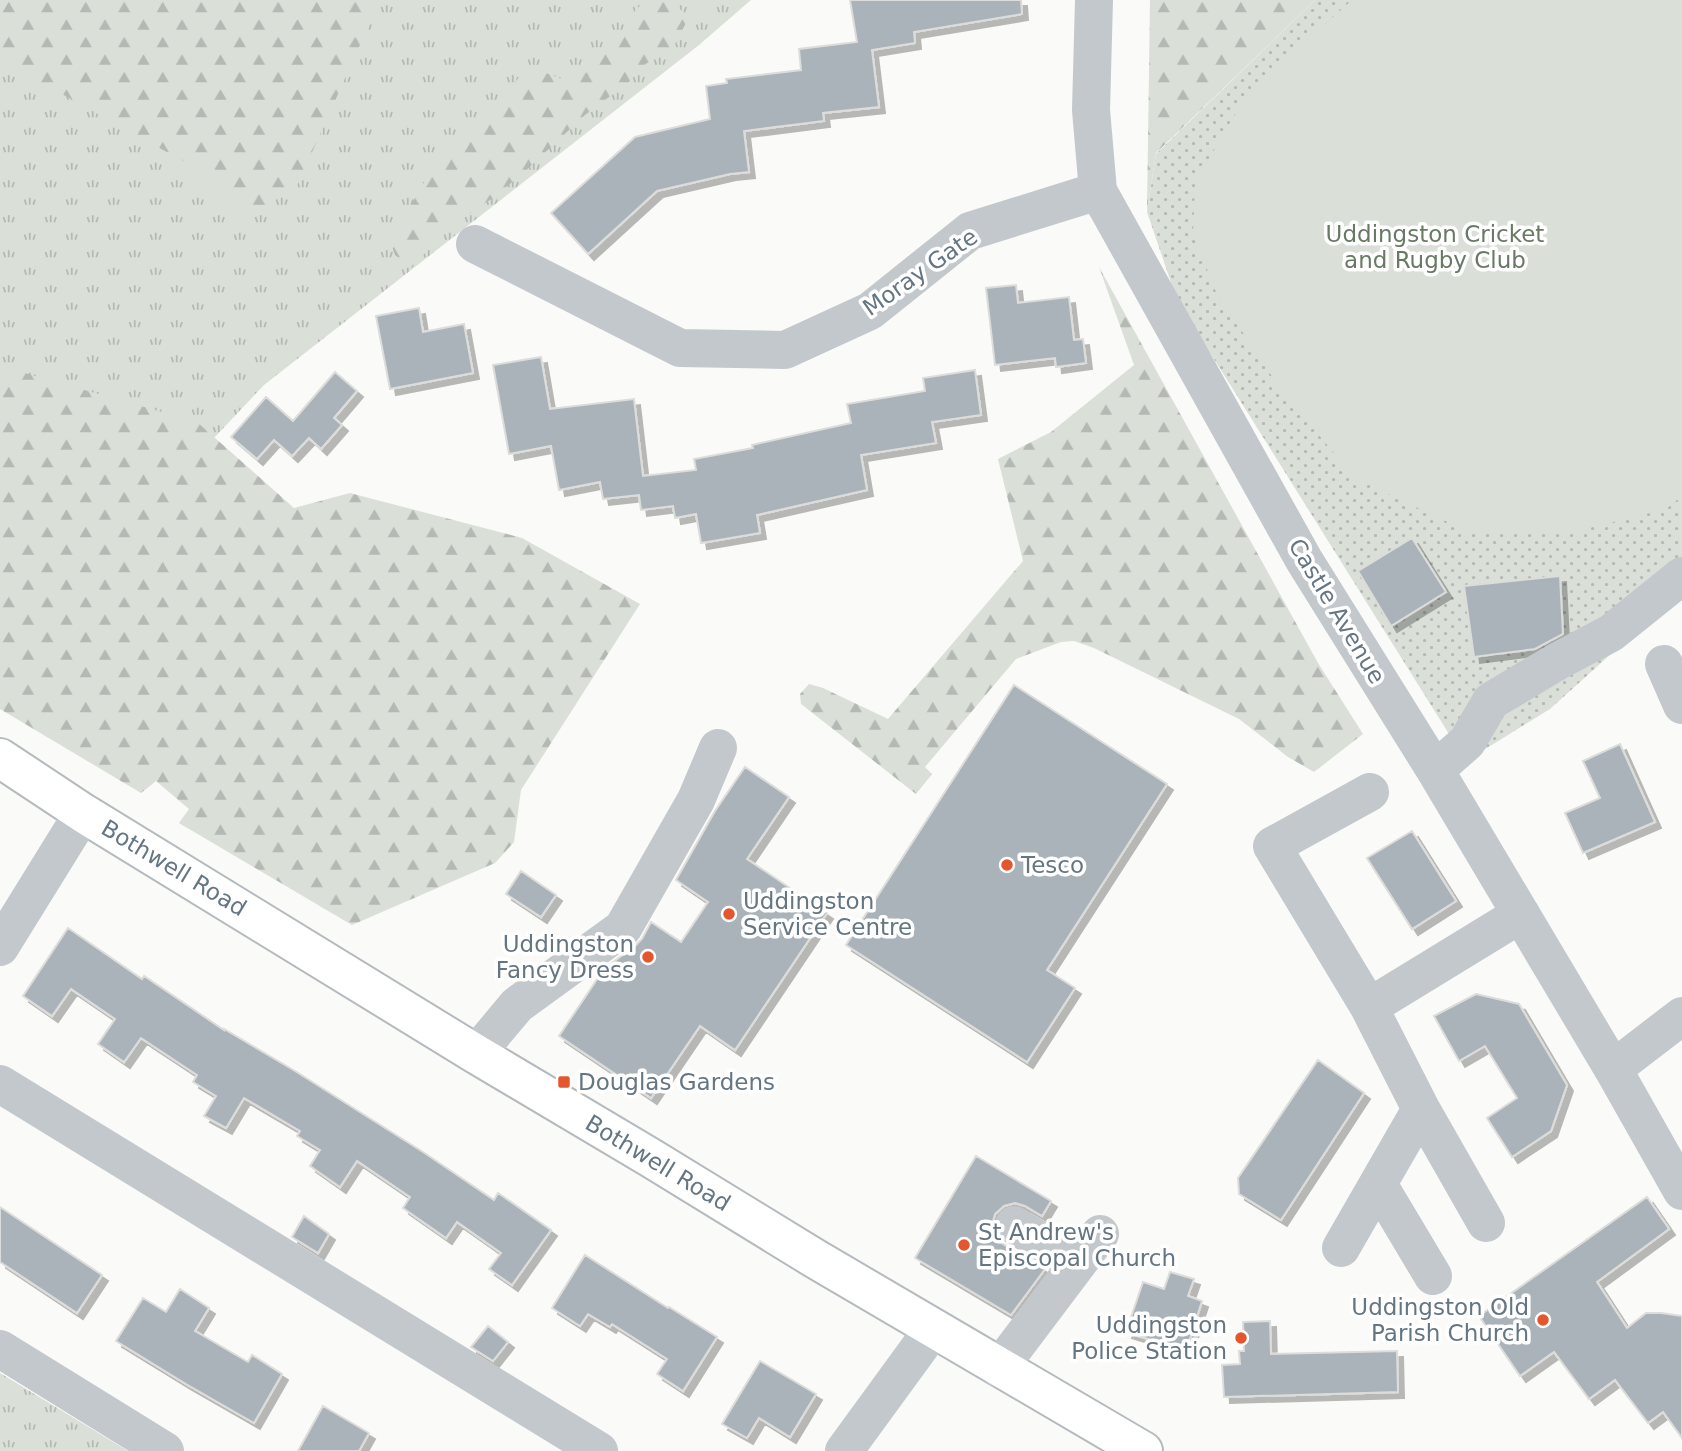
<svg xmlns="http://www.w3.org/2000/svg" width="1682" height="1451" viewBox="0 0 1682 1451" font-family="'DejaVu Sans',sans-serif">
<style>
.grass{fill:url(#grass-tufts)}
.forest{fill:url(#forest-firs)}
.park{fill:url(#park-dots)}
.pitch{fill:#dadfd7}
.building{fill:#aab3b9;stroke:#dcdcda;stroke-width:2;filter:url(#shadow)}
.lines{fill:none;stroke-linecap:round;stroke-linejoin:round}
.major-casing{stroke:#b5babe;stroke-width:42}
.minor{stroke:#c3c8cc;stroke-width:38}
.major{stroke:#fff;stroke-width:38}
.poi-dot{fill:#e4572e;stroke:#fff;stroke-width:2.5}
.labels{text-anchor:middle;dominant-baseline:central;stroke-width:7;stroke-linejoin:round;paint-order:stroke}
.park-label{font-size:23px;fill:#687a64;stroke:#fff}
.street-label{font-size:23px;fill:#657683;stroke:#fff}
.poi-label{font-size:23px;fill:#657683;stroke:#fff;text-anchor:start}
</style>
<defs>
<pattern id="grass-tufts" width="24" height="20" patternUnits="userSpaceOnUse" patternTransform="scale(1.75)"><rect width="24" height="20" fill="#dadfd7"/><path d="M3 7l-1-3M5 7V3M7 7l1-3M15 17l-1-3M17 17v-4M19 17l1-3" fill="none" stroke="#b4b9b4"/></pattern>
<pattern id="forest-firs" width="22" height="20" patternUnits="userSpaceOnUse" patternTransform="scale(1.75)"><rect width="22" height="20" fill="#dadfd7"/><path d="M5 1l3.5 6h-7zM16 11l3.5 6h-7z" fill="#b4b9b4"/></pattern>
<pattern id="park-dots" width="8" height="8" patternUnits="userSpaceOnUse" patternTransform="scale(1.75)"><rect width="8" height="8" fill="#dadfd7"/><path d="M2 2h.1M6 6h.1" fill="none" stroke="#b4b9b4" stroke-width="1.8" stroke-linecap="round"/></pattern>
<filter id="shadow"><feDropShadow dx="6" dy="6" stdDeviation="0" flood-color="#0004"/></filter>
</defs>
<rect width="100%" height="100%" fill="#fafaf8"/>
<path class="grass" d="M0,0H751L699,45L264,385L145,511L0,675Z
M0,1373L128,1451H0Z"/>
<path class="forest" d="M0,0H380L296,188L246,215L183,161L13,67L0,62Z
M648,0C672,0 674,0 688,19L674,46L641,67L629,82L585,115L520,176L490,200L445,230L412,268L395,255L390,241L430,172L529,67L571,82L599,64L610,46L629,22L636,9Z
M1150,0H1315L1156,153L1147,212Z
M1099,267L1318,663L1363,734L1314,772L1288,757L1239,719L1094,648L1074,641L1061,642L1016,659L925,767L932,774L916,794L801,704L800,694L809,684L823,688L888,719L1023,561L998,459L1051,432L1134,365Z
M0,366L197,422L294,508L350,493L522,538L640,604L521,790L514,842L495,863L352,925L179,823L189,809L156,781L141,793L0,709Z"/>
<path class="park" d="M1315,0H1682V590L1550,709L1466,761L1177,300L1147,212L1156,154Z"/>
<path class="pitch" d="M1352,0H1682V496L1666,509L1577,531L1471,533L1354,478L1275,381L1216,292L1193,234L1195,182L1249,91Z"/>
<path class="building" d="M850,0H1021L1022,14L914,32L915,43L872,50L879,107L823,113L824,121L744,131L749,172L730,174L657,191L588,254L551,213L635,137L710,119L706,86L727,83L726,79L801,70L799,49L857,42Z
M1016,285L1018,303L1069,297L1074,340L1083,339L1086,363L1056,367L1055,358L995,365L986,288Z
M419,308L423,332L464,324L473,373L390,389L376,316Z
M541,357L550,409L634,399L643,476L696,470L694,459L753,448L752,445L851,423L847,404L925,391L923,378L975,370L981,415L932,422L936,443L861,455L867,490L757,515L760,533L701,543L696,514L675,518L673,506L641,510L639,495L603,499L600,482L559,490L551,446L509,454L493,365Z
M335,372L357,391L334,418L342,425L321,449L309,438L292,456L274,440L257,459L231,437L266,397L293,421Z
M1412,538L1446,592L1391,626L1358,571Z
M1560,576L1563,634L1535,649L1474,657L1464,586Z
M1014,685L1167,784L1047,970L1075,988L1027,1062L846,945Z
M1620,744L1655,822L1583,853L1565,813L1600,798L1583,761Z
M745,767L789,797L747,859L827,913L735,1050L700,1026L651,1098L559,1036L604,969L636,945L642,939L651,922L681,942L708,902L676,880L715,811Z
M1412,831L1456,901L1412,929L1367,858Z
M521,871L556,895L541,917L506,894Z
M68,928L142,979L144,976L224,1030V1029L295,1071L423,1152L494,1200L498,1193L551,1230L512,1285L489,1269L501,1253L457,1222L446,1238L403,1208L410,1197L357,1161L340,1187L310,1166L320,1150L297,1136L300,1131L244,1098L226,1128L204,1116L216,1096L193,1082L197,1075L141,1038L124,1062L98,1044L115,1019L71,989L52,1016L23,996Z
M1476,994L1519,1004L1567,1085L1551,1131L1512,1157L1487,1118L1517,1098L1485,1046L1459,1061L1434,1016Z
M1318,1060L1364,1093L1281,1220L1239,1194L1238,1178Z
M976,1156L1051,1201L1042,1216L1025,1206L1015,1203L1004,1206L995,1214L992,1225L995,1236L1003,1244L1045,1269L1011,1315L915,1258Z
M1647,1197L1669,1229L1597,1282L1627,1328L1646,1313H1661L1682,1316V1438L1663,1412L1648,1423L1615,1380L1589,1399L1554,1352L1520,1376L1479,1316Z
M0,1207L102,1275L77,1313L0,1262Z
M304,1216L329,1234L318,1253L292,1237Z
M585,1255L668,1308L669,1307L717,1337L683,1391L657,1374L667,1359L612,1324L610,1327L588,1314L580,1326L552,1308Z
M1170,1272L1194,1279L1188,1296L1202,1301L1186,1351L1126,1332L1143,1282L1164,1289Z
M180,1289L209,1308L195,1331L248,1362L252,1355L282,1374L254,1423L186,1384L116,1341L143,1298L166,1312Z
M1270,1321L1271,1354L1397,1351L1398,1392L1224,1397L1222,1365L1240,1364L1239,1351H1244L1243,1322Z
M488,1326L508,1342L493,1361L471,1347Z
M760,1361L816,1394L790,1437L759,1418L747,1438L722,1424Z
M323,1406L369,1433L359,1451H298Z"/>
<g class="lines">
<g class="major-casing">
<path id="major" d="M0,758L83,813L476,1054L651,1158L814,1258L1143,1451"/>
</g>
<path class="minor" d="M1094,0L1091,110L1098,191L1304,560L1435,770L1613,1069L1682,1191
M475,244L680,348L785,350L870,311L970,231L1098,191
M1664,664L1682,705
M1435,770L1467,742L1491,701L1558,661L1611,633L1682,576
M1370,792L1272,846L1369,1007L1421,1109L1486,1223
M0,947L83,813
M1369,1007L1521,914
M476,1054L517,1005L623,928L696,800L718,748
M1613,1069L1682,1016
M0,1084L599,1451
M1378,1184L1433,1276
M1014,1225L1077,1263
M1341,1248L1421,1109
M0,1349L165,1451
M999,1368L1100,1234
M844,1451L933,1329"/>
<use href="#major" class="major"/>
</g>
<g class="poi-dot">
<circle cx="1007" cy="865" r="7"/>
<circle cx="729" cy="914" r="7"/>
<circle cx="648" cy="957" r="7"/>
<rect x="557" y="1075" width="14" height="14" rx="3.5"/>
<circle cx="964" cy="1245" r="7"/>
<circle cx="1543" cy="1320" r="7"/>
<circle cx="1241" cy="1338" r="7"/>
</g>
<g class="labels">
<g class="park-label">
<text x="1435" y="234">Uddingston Cricket<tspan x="1435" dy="26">and Rugby Club</tspan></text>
</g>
<g class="street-label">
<text transform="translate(920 272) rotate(-35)">Moray Gate</text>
<text transform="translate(1337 611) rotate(59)">Castle Avenue</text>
<text transform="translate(174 868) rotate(31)">Bothwell Road</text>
<text transform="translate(658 1163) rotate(31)">Bothwell Road</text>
</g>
<g class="poi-label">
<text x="1021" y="865">Tesco</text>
<text x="743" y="901">Uddingston<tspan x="743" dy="26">Service Centre</tspan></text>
<text x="634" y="944" text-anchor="end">Uddingston<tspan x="634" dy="26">Fancy Dress</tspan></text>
<text x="578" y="1082">Douglas Gardens</text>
<text x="978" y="1232">St Andrew's<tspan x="978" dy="26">Episcopal Church</tspan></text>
<text x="1529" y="1307" text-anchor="end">Uddingston Old<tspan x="1529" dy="26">Parish Church</tspan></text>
<text x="1227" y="1325" text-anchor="end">Uddingston<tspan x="1227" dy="26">Police Station</tspan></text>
</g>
</g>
</svg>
